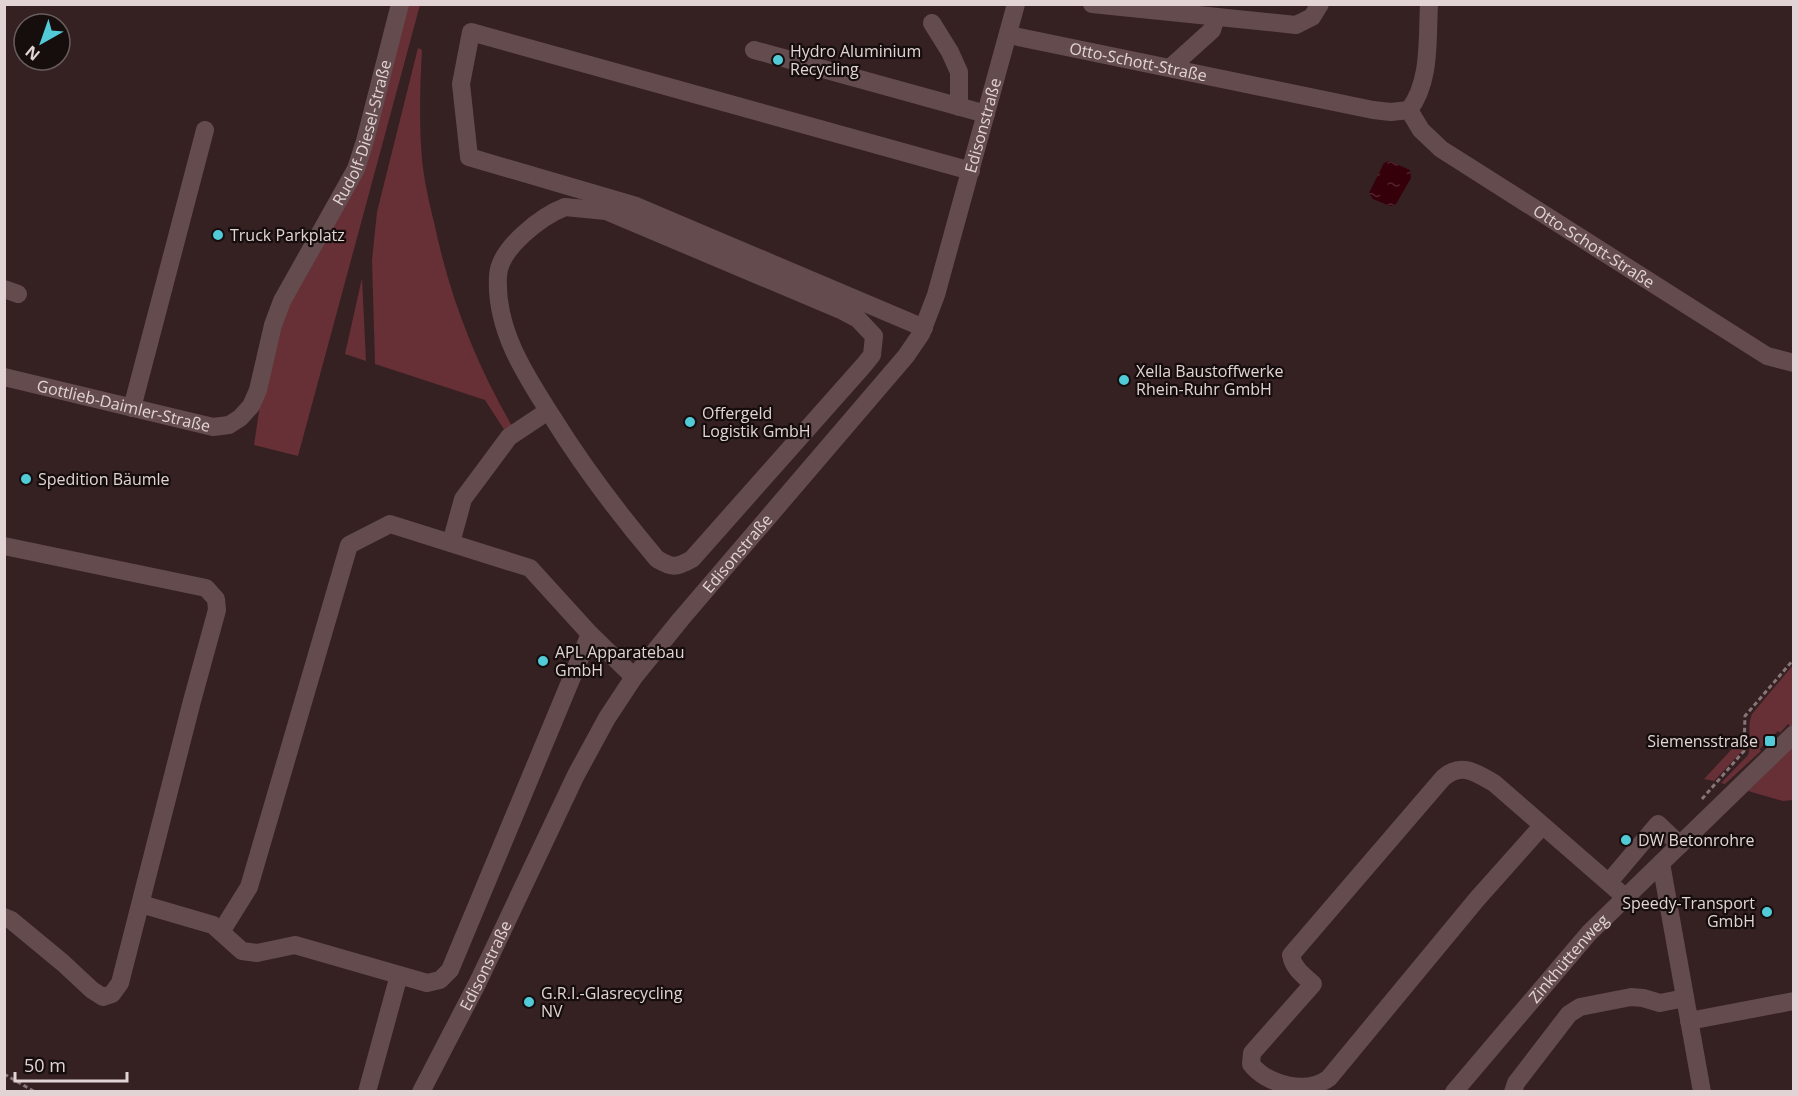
<svg xmlns="http://www.w3.org/2000/svg" width="1798" height="1096" viewBox="0 0 1798 1096" font-family="'Open Sans',sans-serif">
<style>
.green{fill:#672f36}
.water{fill:url(#water-ripples)}
.lines{fill:none;stroke-linecap:round;stroke-linejoin:round}
.path{stroke:#877677;stroke-width:3;stroke-dasharray:4.5 3;stroke-linecap:butt}
.minor{stroke:#644c4e;stroke-width:18}
.poi-dot{fill:#52cbd9;stroke:#160d0d;stroke-width:2}
.labels{text-anchor:middle;dominant-baseline:central;stroke-width:4.5;stroke-linejoin:round;paint-order:stroke}
.poi-label{font-size:16px;fill:#e2d4d4;stroke:#160d0d;text-anchor:start}
.street-label{font-size:16px;fill:#e2d4d4;stroke:#160d0d}
</style>
<defs>
<pattern id="water-ripples" width="26" height="14" patternUnits="userSpaceOnUse" patternTransform="scale(1.5)"><rect width="26" height="14" fill="#36000b"/><path d="M2 4q2-2 4 0t4 0M15 11q2-2 4 0t4 0" fill="none" stroke="#53242e"/></pattern>
</defs>
<rect width="100%" height="100%" fill="#352022"/>
<path class="green" d="M407,5H420L298,456L254,445L260,405L289,301L356,183Z
M418,48L422,50C420,86 419,123 422,159C424,180 429,202 434,222C449,295 475,362 512,426L505,431L485,400L375,364L372,260L377,212Z
M362,278L366,361L345,354Z
M1793,665V724L1791,727L1788,724L1780,733L1778,731L1760,749L1761,751L1725,784L1721,783L1748,755C1753,742 1746,727 1752,714Z
M1744,736L1742,751L1714,781L1704,779Z
M1793,746V800L1783,801L1748,791Z"/>
<path class="water" d="M1389,161L1410,170L1411,178L1396,204L1390,206L1373,199L1369,193L1384,163Z"/>
<g class="lines">
<path class="path" d="M1702,799L1744,751L1745,716L1794,659
M4,1074L35,1092"/>
<g class="minor">
<path d="M1092,4L1296,25L1312,17L1320,4"/>
<path d="M932,23L950,52L959,72V107"/>
<path id="s1" d="M1009,35L1373,110L1391,112L1409,110L1421,130L1441,149L1767,356L1794,363"/>
<path d="M754,50L986,114"/>
<path d="M1170,68L1212,30L1216,17"/>
<path d="M1409,110C1431,81 1427,40 1429,4"/>
<path d="M565,207L606,211L843,311L858,319L874,336L872,355L864,365L692,559C676,568 672,568 657,559C618,513 582,465 551,415C524,373 495,328 498,276C499,248 542,216 565,207Z"/>
<path d="M4,289L18,294"/>
<path d="M924,328L636,206L469,157L461,84L471,32L971,171"/>
<path id="s2" d="M4,377L213,427L229,425L240,418L251,406L258,390L273,325L282,301L356,169L365,141L400,4"/>
<path d="M132,408L205,130"/>
<path d="M451,543L463,499L509,437L548,411"/>
<path d="M4,546L206,588L216,599L217,610L192,701L120,983L112,994L103,997L92,990L63,963L11,920L4,917"/>
<path d="M1542,826L1477,899L1329,1078C1307,1095 1267,1085 1251,1064L1252,1053L1313,984C1303,975 1293,968 1291,955L1443,778C1461,762 1475,772 1494,783L1625,897"/>
<path d="M1661,863L1702,1092"/>
<path d="M1609,882L1658,824L1680,845"/>
<path d="M141,904L213,925L242,951L257,953L295,945L427,983L440,980L450,970L590,634"/>
<path d="M221,932L249,887L349,545L390,524L530,568L590,634L634,677"/>
<path d="M1689,1021L1794,1001"/>
<path d="M367,1092L399,975"/>
<path id="s3" d="M421,1092L478,982L576,775L607,718L634,677L681,619L906,356L921,334L936,295L1016,4"/>
<path id="s4" d="M1454,1092L1589,933L1794,734"/>
<path d="M1513,1092L1516,1083L1569,1014L1580,1007L1631,997L1643,998L1660,1003L1685,998"/>
</g>
</g>
<g class="poi-dot">
<circle cx="778" cy="60" r="6"/>
<circle cx="218" cy="235" r="6"/>
<circle cx="1124" cy="380" r="6"/>
<circle cx="690" cy="422" r="6"/>
<circle cx="26" cy="479" r="6"/>
<circle cx="543" cy="661" r="6"/>
<rect x="1764" y="735" width="12" height="12" rx="3"/>
<circle cx="1626" cy="840" r="6"/>
<circle cx="1767" cy="912" r="6"/>
<circle cx="529" cy="1002" r="6"/>
</g>
<g class="labels">
<g class="poi-label">
<text x="790" y="51">Hydro Aluminium<tspan x="790" dy="18">Recycling</tspan></text>
<text x="230" y="235">Truck Parkplatz</text>
<text x="1136" y="371">Xella Baustoffwerke<tspan x="1136" dy="18">Rhein-Ruhr GmbH</tspan></text>
<text x="702" y="413">Offergeld<tspan x="702" dy="18">Logistik GmbH</tspan></text>
<text x="38" y="479">Spedition Bäumle</text>
<text x="555" y="652">APL Apparatebau<tspan x="555" dy="18">GmbH</tspan></text>
<text x="1758" y="741" text-anchor="end">Siemensstraße</text>
<text x="1638" y="840">DW Betonrohre</text>
<text x="1755" y="903" text-anchor="end">Speedy-Transport<tspan x="1755" dy="18">GmbH</tspan></text>
<text x="541" y="993">G.R.I.-Glasrecycling<tspan x="541" dy="18">NV</tspan></text>
</g>
<g class="street-label">
<text stroke="none"><textPath href="#s1" startOffset="132">Otto-Schott-Straße</textPath></text>
<text stroke="none"><textPath href="#s3" startOffset="1132">Edisonstraße</textPath></text>
<text stroke="none"><textPath href="#s2" startOffset="558">Rudolf-Diesel-Straße</textPath></text>
<text stroke="none"><textPath href="#s1" startOffset="640">Otto-Schott-Straße</textPath></text>
<text stroke="none"><textPath href="#s2" startOffset="123">Gottlieb-Daimler-Straße</textPath></text>
<text stroke="none"><textPath href="#s3" startOffset="628">Edisonstraße</textPath></text>
<text stroke="none"><textPath href="#s4" startOffset="176">Zinkhüttenweg</textPath></text>
<text stroke="none"><textPath href="#s3" startOffset="142">Edisonstraße</textPath></text>
</g>
</g>
<rect width="1798" height="1096" fill="none" stroke="#e2d4d4" stroke-width="12"/>
<g transform="translate(42 42) rotate(220)"><circle r="28" fill="#160d0d" stroke="#685d5d" stroke-width="1.5"/>
<path d="M0-4.5L10 22L0 15L-10 22Z" fill="#52cbd9"/>
<text y="-9" font-size="16" font-weight="bold" text-anchor="middle" fill="#e2d4d4">N</text>
</g>
<path d="M15 1072v9h112v-9" fill="none" stroke="#e2d4d4" stroke-width="3"/>
<text x="24" y="1072" font-size="18" fill="#e2d4d4" stroke="#160d0d" stroke-width="4.5" paint-order="stroke">50 m</text>
</svg>
